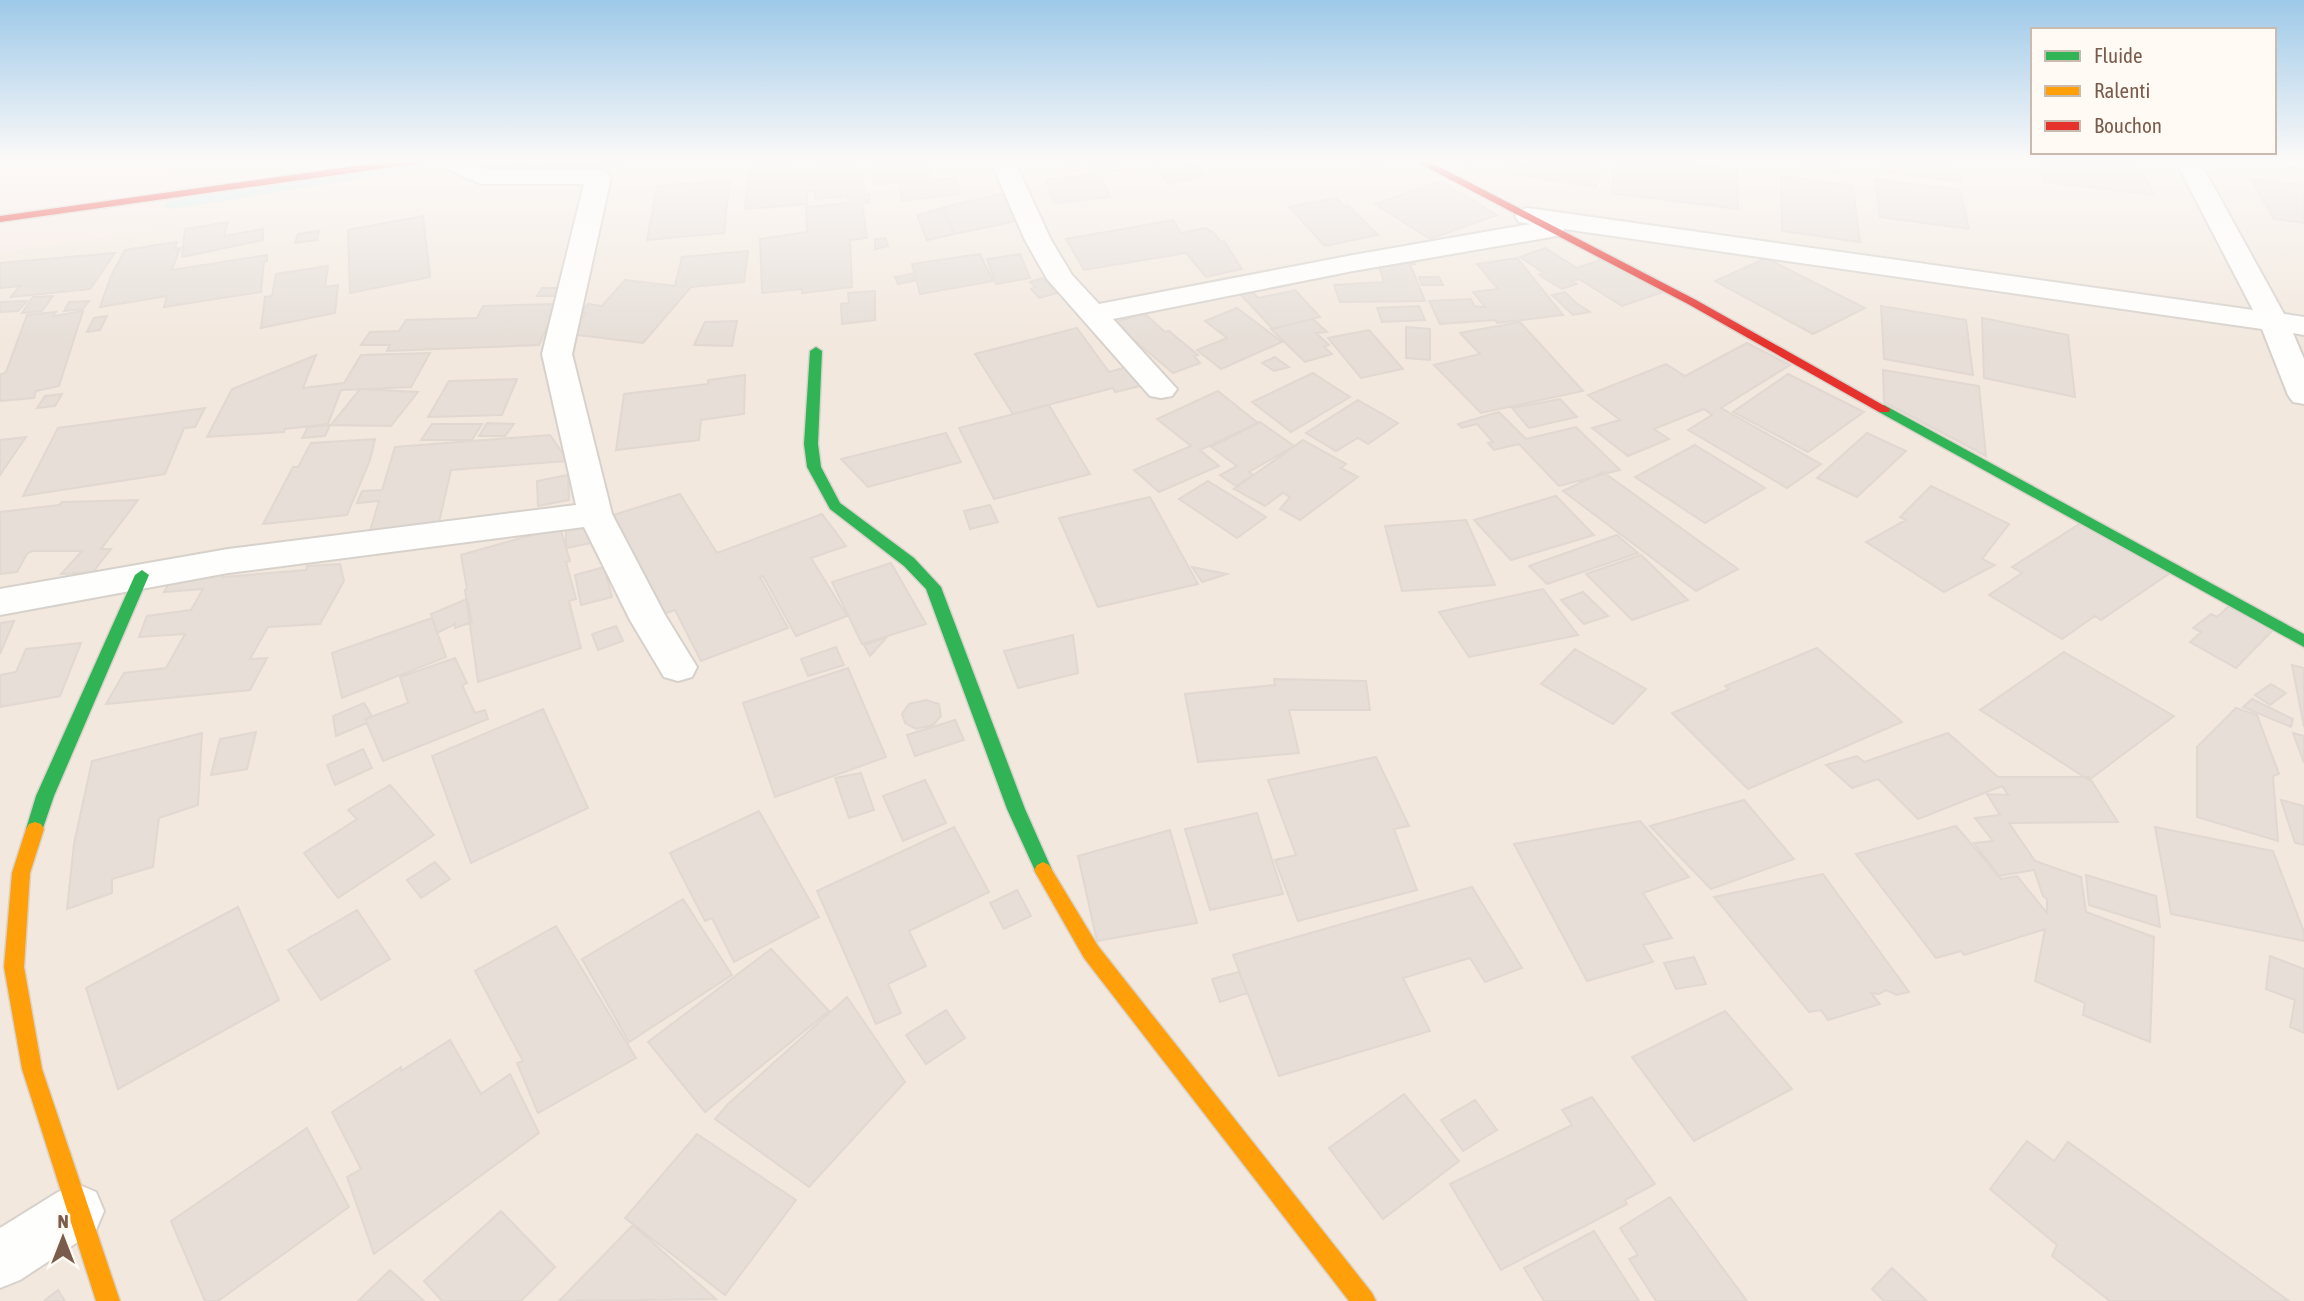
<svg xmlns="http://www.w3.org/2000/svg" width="2304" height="1301" viewBox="0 0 2304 1301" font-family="'Asap Condensed',sans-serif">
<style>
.residential{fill:#f2e8de}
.commercial{fill:#f6e8e1}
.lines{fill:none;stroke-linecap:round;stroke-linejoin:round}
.stream{fill:#d0e8ea;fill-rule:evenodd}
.building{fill:#e6ded7;stroke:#e2d8d2;stroke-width:2}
.street-casing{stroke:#d7d1cb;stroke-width:4}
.fast-casing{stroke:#d9d2cb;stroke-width:3}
.slow-casing{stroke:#d9d2cb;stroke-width:3}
.jam-casing{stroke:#d9d2cb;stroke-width:3}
.street{fill:#fefefd;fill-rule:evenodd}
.fast{fill:#30b455;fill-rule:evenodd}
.slow{fill:#ff9f0a;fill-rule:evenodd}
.jam{fill:#e5322d;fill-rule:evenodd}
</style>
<rect width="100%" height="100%" fill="#f9f5f0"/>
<path class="residential" d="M0,160H2304V1301H0Z"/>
<path class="commercial" d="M0,160H170L152,230L0,253Z"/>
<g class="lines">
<path class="stream" d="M425,163L431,166L429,168L170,209L164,205L170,201Z"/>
</g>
<path class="building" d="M547,160H637V165L545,173Z
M794,160V168L813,167V160H861L865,194H869V202L862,203L867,238L850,240L852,287L802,293V289L762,293L760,239L807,232L806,207L849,203L847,196L815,199V191H807V204L745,209L749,162Z
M894,160H926L931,178L874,185L870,163Z
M1056,160H1080L1082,166H1078L1079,170L1067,171L1066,167H1063Z
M1086,160H1118L1123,170L1092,173Z
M1147,160H1190L1156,168Z
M1374,160H1404L1405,161L1367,171L1358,164Z
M1443,160H1483L1472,169Z
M1502,160H1602L1596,187L1498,172Z
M1615,160H1668L1737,169L1738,209L1612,193Z
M1753,160H1840V173Z
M1875,160H1957L1961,182L1876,170Z
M2036,160H2136L2154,195L2045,182Z
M533,162L531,169L505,171L508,164Z
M1193,163L1206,176L1169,184L1157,171Z
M1100,173L1110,197L1054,203L1046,180Z
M1781,176L1853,186L1860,242L1782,231Z
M956,178L960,194L902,201L900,184Z
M1875,179L1960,190L1969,229L1880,217Z
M2251,179L2304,185V223L2274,219Z
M730,180L724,233L647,240L657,186Z
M1441,181L1497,215L1430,239L1375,204Z
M1001,194L1006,197L1017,221L954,234L944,207Z
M1336,198L1344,206L1348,205L1378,235L1325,246L1289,207Z
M944,208L954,234L927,240L917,215Z
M423,216L430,277L350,293L348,230Z
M1173,220L1181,233L1205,228L1213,232L1221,242L1224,241L1242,269L1206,277L1186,253L1084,270L1066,239Z
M228,222L224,236L263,229V240L182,257L185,229Z
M319,231L317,240L295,243L298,234Z
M885,238L888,246L875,249V239Z
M177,242L175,249L180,248L172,270L267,255V261L264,262L261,292L164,307L167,296L100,307L111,276L125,250Z
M1545,248L1577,268L1609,257L1666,291L1622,306L1579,279L1572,281L1577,284L1562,289L1539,275L1544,273L1520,257Z
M748,251L744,282L691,287L643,343L569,334L586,313L581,312L588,304L602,306L625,280L675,286L682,257Z
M115,253L90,289L11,297L20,286L0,288V263Z
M980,254L993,281L920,294L912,264Z
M1020,254L1030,278L996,284L987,259Z
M1412,257L1415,264H1410L1425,301L1340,302L1334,285L1384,282L1378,263Z
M1517,258L1563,315L1497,323L1495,320L1440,324L1429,301L1471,299L1474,306L1485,307L1473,292L1498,289L1477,264Z
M1766,258L1865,308L1813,334L1715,281Z
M328,266L325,287L338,285L335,313L261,328L265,297L272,296L276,274Z
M912,274L914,281L898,284L895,277Z
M1419,277H1439L1443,285H1422Z
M1042,278L1058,293L1039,298L1031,289L1035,287L1030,282Z
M542,288H560L556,296H537Z
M1295,290L1320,317L1273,329L1239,293L1251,291L1258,298Z
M875,291V320L842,324L841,304L849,303L848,293Z
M1565,292L1576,303L1590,312L1573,315L1552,295Z
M53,296L42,311L22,313L33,297Z
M27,301L18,311L0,312V302Z
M89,301L83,309L64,311L69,302Z
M557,304L539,345L387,351L390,345H361L370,332L399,331L406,320L477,318L483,306Z
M1419,306L1425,320L1382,322L1377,308Z
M1881,306L1966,320L1973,375L1884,359Z
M1237,308L1282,342L1221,369L1197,350L1227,338L1205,321Z
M83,311L59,386L36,391L34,398L0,401V375L6,372L27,315L56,312L53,316Z
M1144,313L1165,332L1169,331L1198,355L1194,356L1200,363L1173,373L1133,339L1129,340L1118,331L1124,328L1116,322Z
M107,316L100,330L87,332L94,318Z
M1982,318L2068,335L2075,397L1984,378Z
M1313,319L1327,332L1316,333L1329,345L1324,347L1332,354L1305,362L1271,329Z
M737,321L732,346L694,345L705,322Z
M1520,322L1583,391L1481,413L1434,365L1480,354L1460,333Z
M1406,327L1430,329V360L1406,358Z
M1077,328L1109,372L1127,367L1140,386L1115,392L1113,388L1013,414L975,354Z
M1369,330L1403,369L1361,378L1328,338Z
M1747,343L1790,365L1721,408L1821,464L1787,488L1688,430L1712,415L1704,409L1654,429L1669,439L1628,456L1592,428L1620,420L1588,395L1666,364L1685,376Z
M430,353L411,387L341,390L328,424L285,429L284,432L207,437L232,389L316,355L303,388L344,383L361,355Z
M1275,357L1289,367L1274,371L1262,363Z
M1883,370L1979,386L1986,456L1884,402Z
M1313,373L1350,397L1291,432L1252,402Z
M1788,374L1864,412L1808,452L1733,412Z
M745,375L744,414L701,420L699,440L616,450L624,394L708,384V380Z
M517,379L502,415L428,417L449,381Z
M360,389L418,392L391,426L331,425Z
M1218,391L1258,423L1200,450L1219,466L1159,492L1134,470L1191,446L1157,419Z
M62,394L55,406L37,408L45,396Z
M1560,399L1577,417L1529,428L1512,408Z
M1358,400L1398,423L1368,444L1358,438L1336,451L1306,433Z
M1049,405L1090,474L994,499L959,428Z
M205,408L195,427L184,428L165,474L23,496L58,428Z
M1499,412L1526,439L1576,427L1620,470L1559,486L1519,444L1494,450L1488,443L1493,442L1477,424L1462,428L1458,424Z
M1260,422L1294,446L1249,472L1253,475L1236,486L1220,475L1237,466L1211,447Z
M487,423L514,424L505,436H479Z
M432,424H482L472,440H421Z
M330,425L325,436L302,438L308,427Z
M946,433L961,462L868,487L841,459Z
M1867,433L1906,451L1857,497L1817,478Z
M550,435L568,461L451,470L438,527L368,538L379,501L357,503L362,491L382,490L395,447Z
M26,437L0,475V440Z
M375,439L370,460L347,515L263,524L293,467H298L311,443Z
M1303,440L1346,464L1341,468L1358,477L1300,520L1280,509L1290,497L1283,493L1265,506L1234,489Z
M1695,445L1765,488L1705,523L1635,477Z
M1603,472L1738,569L1696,591L1563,491Z
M568,475L569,500L538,506L537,481Z
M1208,481L1266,517L1237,538L1179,499Z
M1931,486L2009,524L1982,559L1995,565L1944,592L1866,542L1906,520L1900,517Z
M680,494L717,553L822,514L846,546L811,558L847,616L796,636L763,576L760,577L788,628L701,661L675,610L657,616L607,517Z
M1556,496L1594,535L1511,560L1474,520Z
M1150,497L1198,584L1098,607L1059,518Z
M138,500L101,549H111L93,572L61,574L82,551H32L27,554L17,572L0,574V512L59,505L62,502Z
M990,505L998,522L970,529L964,511Z
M1466,520L1495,585L1402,591L1385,526Z
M2081,523L2170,573L2101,620L2095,616L2062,639L1989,595L2022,573L2012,567Z
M595,524L597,542L566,548V528Z
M560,527L570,561L566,562L576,599L569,601L581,648L478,682L465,590L467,589L461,555Z
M1617,535L1638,553L1547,584L1529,566Z
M1641,555L1688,600L1632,620L1586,574Z
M891,563L926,624L862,644L832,582Z
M340,564L344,581L320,624L268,627L250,659L267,658L250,690L106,704L124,673L166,668L185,634L139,637L147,616L191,610L203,589L164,592L173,575L225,569L222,577L306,570L307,566Z
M604,567L612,597L581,605L575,575Z
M1192,567L1227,574L1202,582Z
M1543,589L1578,635L1469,657L1439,612Z
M1583,592L1608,616L1584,624L1561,600Z
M467,599L472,622L455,628V624L437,633L431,614Z
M2229,606L2273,630L2236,668L2190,642L2201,632L2193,628L2211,614L2217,617Z
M432,618L446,657L342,698L332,653Z
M14,621L0,654V623Z
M616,626L623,641L598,650L592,634Z
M1073,635L1078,673L1018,688L1004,651Z
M887,637L870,656L864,645Z
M81,643L60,696L0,707V675L16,672L26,649Z
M836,647L844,665L808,676L801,659Z
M1817,648L1902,722L1748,789L1672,713L1729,689L1725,686Z
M1575,649L1646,689L1613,724L1541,684Z
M2064,652L2174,716L2089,780L1980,710Z
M455,658L467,683L462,685L475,713L485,710L488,719L383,761L365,719L408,703L400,677Z
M2292,665L2304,668V727Z
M848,668L886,757L775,797L743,703Z
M1274,679L1366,681L1370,710H1289L1299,753L1198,762L1185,694L1275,685Z
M2271,684L2286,693L2270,705L2255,695Z
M2252,699L2293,719L2291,727L2243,707Z
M926,700L939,704L941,716L933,725L916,729L905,723L902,714L909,704Z
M364,703L372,716L365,719L367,723L336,736L333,716Z
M2236,708L2257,715L2279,774L2273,776L2278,841L2197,817V747Z
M543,709L588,808L471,863L432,756Z
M955,720L964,740L915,756L907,735Z
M256,732L247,769L211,775L220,739Z
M202,733L198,805L159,818L153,867L112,879V893L67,909L74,844L92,761Z
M1948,733L1998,777H2089L2118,822L2009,823L2035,861L2081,877L2086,912L2154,937L2150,1042L2083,1015L2085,1003L2035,981L2045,929L1964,955L1961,951L1936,958L1856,854L1956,826L2001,879L2017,876L2047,913V899L2043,896L2034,870L1999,876L1974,843L1993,841L1975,818L2000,815L1987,794L2008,795L2002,786L1918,819L1878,779L1852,788L1826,765L1857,756L1864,762Z
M2293,733L2304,736V763Z
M363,749L372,768L335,785L327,765Z
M1376,757L1409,826L1394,829L1417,890L1298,921L1275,860L1296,855L1268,780Z
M861,773L874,810L849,818L835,778Z
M925,780L946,823L903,841L883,796Z
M390,785L434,835L338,898L304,853L357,819L348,810Z
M1744,800L1794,859L1711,889L1650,826Z
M2281,800L2304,806V845L2295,843Z
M759,811L819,917L734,962L712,918L705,921L670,853Z
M1257,813L1283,894L1210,910L1185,829Z
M1640,821L1689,877L1643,893L1672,938L1643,945L1653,962L1587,981L1514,844Z
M954,827L989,892L909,931L926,966L888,984L901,1013L876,1024L817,891Z
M2155,827L2273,851L2304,932V941L2171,914Z
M1170,830L1197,923L1097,941L1078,856Z
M435,862L450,879L421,898L407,880Z
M1823,874L1909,992L1897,995L1886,990L1879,994L1871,993L1880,1004L1828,1020L1821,1010L1809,1012L1714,897Z
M2086,875L2156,896L2160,927L2089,905Z
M1472,887L1522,968L1485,982L1470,958L1403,978L1430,1031L1279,1076L1233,955Z
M1017,890L1031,916L1004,929L990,903Z
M683,899L732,975L629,1042L582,959Z
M238,907L279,1000L118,1089L86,988Z
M357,910L390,959L321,1000L288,950Z
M556,926L636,1058L538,1113L517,1063L523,1061L475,971Z
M771,949L829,1011L705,1112L648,1042Z
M2270,956L2304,969V1033L2290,1027L2295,1000L2266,989Z
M1694,957L1706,984L1676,989L1664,963Z
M1239,972L1247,993L1220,1002L1212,979Z
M847,997L905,1082L809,1187L715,1119L728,1104Z
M946,1010L965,1038L926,1064L906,1035Z
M1725,1011L1792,1089L1694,1141L1632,1057Z
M450,1040L481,1094L510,1074L539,1133L374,1254L347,1177L361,1169L332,1112L401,1067V1071Z
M1404,1094L1459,1161L1383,1219L1329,1148Z
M1592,1097L1655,1184L1625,1200L1627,1204L1501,1270L1450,1184L1572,1125L1562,1110Z
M1475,1100L1497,1130L1463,1151L1441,1120Z
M307,1128L349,1207L218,1301H205L171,1221Z
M697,1134L796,1200L725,1295L625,1218Z
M2027,1141L2054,1161L2068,1142L2289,1301H2110L2052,1256L2057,1245L1990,1189Z
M1670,1197L1747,1301H1656L1629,1259L1638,1255L1620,1228Z
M501,1211L555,1267L521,1301H442L424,1281Z
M633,1225L716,1299L559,1301Z
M1594,1231L1639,1301H1544L1524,1268Z
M1892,1268L1927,1301H1884L1872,1289Z
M390,1270L424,1301H358Z
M58,1290L65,1301H44Z"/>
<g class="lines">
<g class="street-casing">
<path id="street" d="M434,160H466L485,169H598L607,172L611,177L572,354L612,514L665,615L697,667L692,677L678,681L664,677L630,620L584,527L228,573L0,615V589L228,549L576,505L542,354L584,184H481L437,165Z
M990,160H1014L1051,240L1072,275L1099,304L1353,255L1531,224L1519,222L1515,216L1519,210L1528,208L2253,310L2175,160H2199L2284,314L2304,317V335L2293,333L2304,359V404L2293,402L2288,395L2262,329L1564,229L1560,235L1551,237L1353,271L1113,319L1177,389L1172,396L1161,398L1150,396L1047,279L1025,240Z
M2283,160H2304V168L2286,165Z
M77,1184L96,1192L104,1211L96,1230L20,1280L0,1288V1228L58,1192Z"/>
</g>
<g class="fast-casing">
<path id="fast" d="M816,347L822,351L818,444L821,467L840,503L914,558L941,587L1025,809L1052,870L1049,875L1043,878L1037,875L1007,809L926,589L904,566L830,509L807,467L804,444L810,351Z
M1884,405L2304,634V647L1879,412L1878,409Z
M142,570L149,575L54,796L41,834L35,836L29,834L26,829L36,796L135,575Z"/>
</g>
<g class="slow-casing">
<path id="slow" d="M35,822L41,824L44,829L30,873L24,967L42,1069L120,1301H96L22,1069L4,967L12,873L26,829L29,824Z
M1043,862L1049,865L1098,946L1372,1293L1376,1301H1349L1084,958L1034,870L1037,865Z"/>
</g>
<g class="jam-casing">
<path id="jam" d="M399,160H426L421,163L0,222V216Z
M1413,160H1426L1696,300L1890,409L1889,412H1879L1688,304Z"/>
</g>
<use href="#street" class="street"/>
<use href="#fast" class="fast"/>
<use href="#slow" class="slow"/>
<use href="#jam" class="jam"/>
</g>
<linearGradient id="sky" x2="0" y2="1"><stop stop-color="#9ec9e9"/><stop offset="0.47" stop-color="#fcfaf8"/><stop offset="1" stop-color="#fcfaf8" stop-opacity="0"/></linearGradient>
<rect width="2304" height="342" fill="url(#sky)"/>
<rect x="2031" y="28" width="245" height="126" fill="#fffaf3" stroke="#cabbb1" stroke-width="2"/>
<rect x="2045" y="51" width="35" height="10" fill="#30b455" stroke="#cabbb1" stroke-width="2"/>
<text x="2094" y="63" font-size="21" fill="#7a5c4d">Fluide</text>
<rect x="2045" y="86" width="35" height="10" fill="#ff9f0a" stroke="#cabbb1" stroke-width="2"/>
<text x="2094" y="98" font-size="21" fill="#7a5c4d">Ralenti</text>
<rect x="2045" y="121" width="35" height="10" fill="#e5322d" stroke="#cabbb1" stroke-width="2"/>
<text x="2094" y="133" font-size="21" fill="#7a5c4d">Bouchon</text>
<g transform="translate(63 1238)" stroke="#fffaf3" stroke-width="5" paint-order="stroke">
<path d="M0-5L12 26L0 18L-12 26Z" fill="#7a5c4d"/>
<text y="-10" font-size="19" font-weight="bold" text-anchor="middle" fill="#7a5c4d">N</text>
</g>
</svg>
